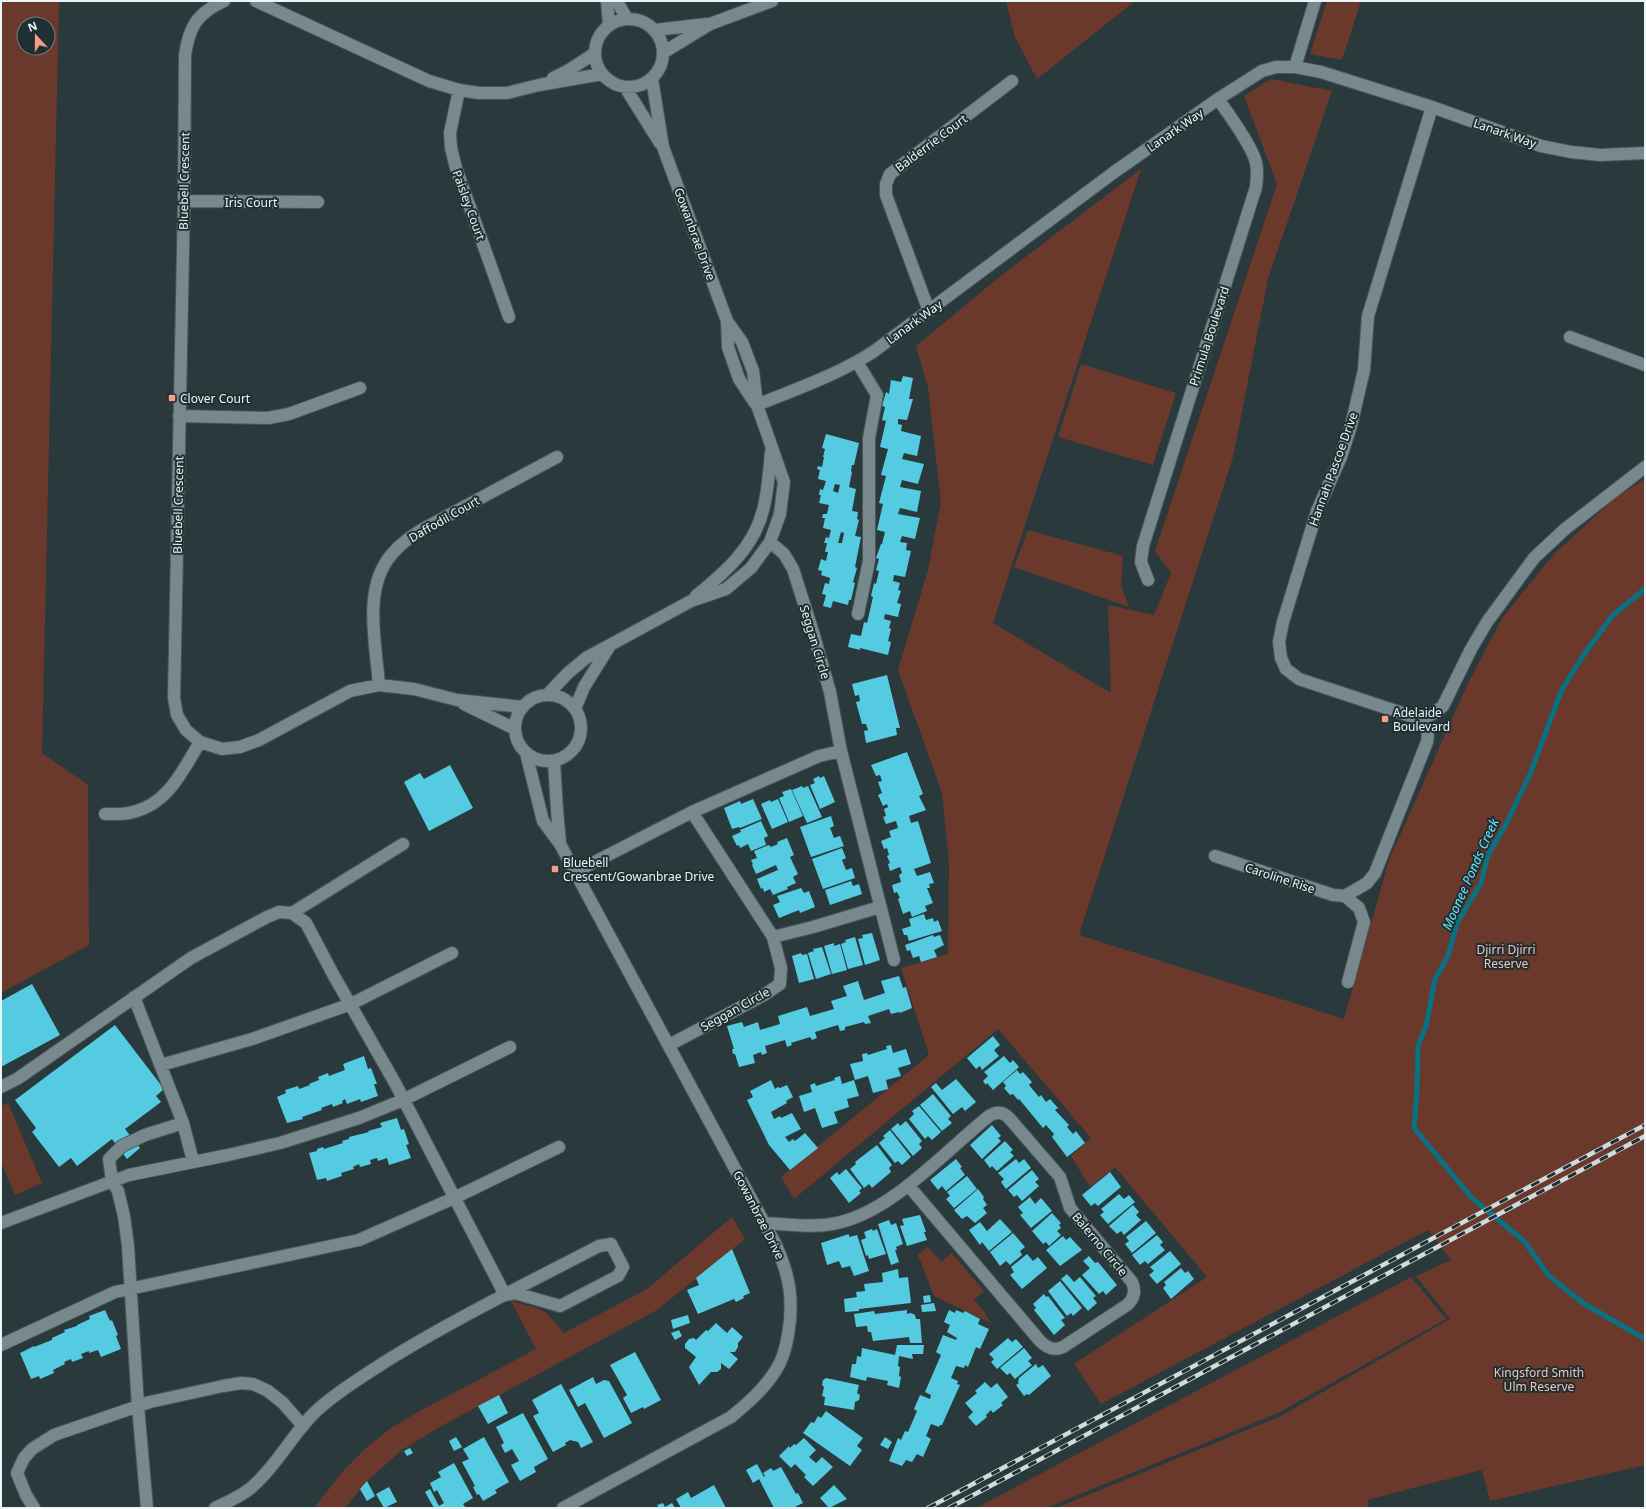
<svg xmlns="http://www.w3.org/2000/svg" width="1646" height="1509" viewBox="0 0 1646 1509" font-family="'Noto Sans',sans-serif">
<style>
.green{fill:#6b392c;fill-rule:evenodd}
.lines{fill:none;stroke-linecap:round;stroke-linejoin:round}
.stream{stroke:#077283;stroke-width:5}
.building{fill:#55cbe1;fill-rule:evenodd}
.minor-casing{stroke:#4a575a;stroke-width:14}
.minor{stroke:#78898d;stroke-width:12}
.rail-casing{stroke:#d0dbdd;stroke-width:4.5}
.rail{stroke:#202f32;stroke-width:3;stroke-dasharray:9;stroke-linecap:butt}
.poi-dot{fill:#f49e87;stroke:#202f32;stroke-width:1.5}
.labels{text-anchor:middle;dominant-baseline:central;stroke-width:4;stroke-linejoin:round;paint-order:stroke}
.street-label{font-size:12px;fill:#ebf5f7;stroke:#202f32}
.poi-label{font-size:12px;fill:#ebf5f7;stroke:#202f32;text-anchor:start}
.park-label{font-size:12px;fill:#f2c5b8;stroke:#202f32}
.water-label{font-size:13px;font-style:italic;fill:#6ae1f8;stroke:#202f32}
</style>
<rect width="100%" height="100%" fill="#2a393c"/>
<path class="green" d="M1,1H59L42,753L88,785L89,945L1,993ZM24,24H48V48H24Z
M1006,1H1135L1037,79L1015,37Z
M1327,1H1361L1342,60L1310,54Z
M1271,79L1332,91L1268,279L1233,457L1079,935L1344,1019L1389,860L1469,681L1503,617L1554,554L1615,498L1645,479V1465L1490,1501L1482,1470L1367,1500L1369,1508H1056L1281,1416L1450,1319L1416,1276L1451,1260L1428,1230L1101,1404L1074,1364L1207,1277L1115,1167L1090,1187L1071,1156L1091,1138L998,1029L794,1199L781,1177L929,1055L901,968L948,954L949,863L942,793L898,670L928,570L941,502L928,388L916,346L1003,274L1141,169L993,623L1111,693L1108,605L1154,615L1171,573L1155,551L1277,184L1244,96Z
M1081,364L1176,393L1153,465L1058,437Z
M1028,530L1123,556L1121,585L1129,607L1014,567Z
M8,1103L42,1183L15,1195L1,1162V1106Z
M732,1217L745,1239L657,1310L438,1428L402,1450L367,1481L345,1508H314L344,1470L366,1448L391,1428L418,1412L536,1349L511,1301L534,1307L547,1313L564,1333L647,1289Z
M928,1247L941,1262L952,1253L984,1291L974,1300L986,1314L985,1315L993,1324L934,1296L918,1255Z
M1411,1277L1446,1319L1278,1413L1046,1508H976Z"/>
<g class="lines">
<path class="stream" d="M1645,589L1613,615L1587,650L1562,689L1530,774L1506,824L1488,855L1481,883L1457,923L1448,956L1435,979L1426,1026L1418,1046L1417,1091L1414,1128L1472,1198L1524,1241L1549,1276L1583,1303L1645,1339"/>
</g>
<path class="building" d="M903,376L913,378L909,399H913L907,420L898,419V424L902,425L901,431L921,436L917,456L904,453L902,459L924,464L918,484L902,480L900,487L921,491L917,512L900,508L898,514L920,518L915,539L902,536L900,542L907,543L906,550L911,551L905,577L894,575L893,581L900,583L898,590L901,591L897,603L901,604L898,617L885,614L884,619L891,621L889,628L891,629L888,641L891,642L888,655L860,648V650L848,647L851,634L861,636L864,622L867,623L873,597L871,596L874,583L876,584L879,571L876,570L879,559L876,558L881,544H882L885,532L877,530L883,504L879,503L886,476L881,475L888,449L880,447L886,421L882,420L885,407L882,406L886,392L889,394L891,380L901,382Z
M826,434L859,443L854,465H852L851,471L852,472L849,487L856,489L852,511L858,512L857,519L859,520L855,536L861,537L855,567L857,568L853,582L855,583L851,600H849L848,605L833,601L831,608L823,606L826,595L822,594L825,583L829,584L830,578L821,575L822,571L818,570L821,559L826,561L828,552H825L827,543H824L826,537L829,538L831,530L823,528L825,518H822L823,514H827L829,505L819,503L821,495H819L820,489L823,490L826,481L818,479L820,470L817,469L818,466L822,467L824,457H823L825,449L822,448ZM835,484L840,485L838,493L833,491ZM841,532L844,533L842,543H838Z
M887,675L900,728H896L897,735L866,743L864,731L868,730L866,724H862L856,702L860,701L859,695L855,696L852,684Z
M907,752L923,794L919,796L926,810L909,816L911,823L918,821L931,863L914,869L917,876L930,872L934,883L929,884L930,888H927L933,903L925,906L927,911L912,917L910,911L903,914L898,899L900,898L897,892L894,893L892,885L901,882L899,875L902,873L900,867L890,871L888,864L890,863L887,856L889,855L887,848L884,849L881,841L891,837L889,831L898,828L896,821L886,824L883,817L886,816L884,809L888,807L887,804L883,806L878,795L882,793L878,782L882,781L880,775L876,776L871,765Z
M450,765L473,808L429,831L404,782L420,773L424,779Z
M819,776L820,778L824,776L835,802L820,809L810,785L815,783L813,779Z
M802,786L803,788L808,786L822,817L807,823L792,790Z
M791,789L803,816L789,822L779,798L784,796L782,792Z
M753,799L762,819L740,828L739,827L732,829L724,808L740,801L741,804Z
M778,799L788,822L772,829L761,804L770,800L771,802Z
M831,816L834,826L830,828L834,838L840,836L844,846L811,857L800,827Z
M761,821L768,836L764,838L766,845L751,851L748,844L740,848L739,845L737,846L732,836L741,832L740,830Z
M787,838L794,855L790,857L798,874L793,877L796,883L787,887L788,889L773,895L770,889L764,892L763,888L761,889L757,879L778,870L776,865L756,874L752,865L753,864L751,860L757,858L754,851L769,845L771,847L778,844L777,842Z
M842,848L846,858L842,860L846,870L852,868L855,878L823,889L812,859Z
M851,881L853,886L859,884L862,894L830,905L825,890Z
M801,888L804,893L809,891L815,907L800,913L799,910L779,918L773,905L780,902L777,896Z
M924,914L926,920L933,918L934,922L938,920L942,931L909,941L907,935H904L902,929L911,926L909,919Z
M872,933L880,960L865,965L858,939L863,938L862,935Z
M933,935L934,937L940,935L944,945L934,950L937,957L921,962L919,956L913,958L910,950L907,951L905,945Z
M855,937L863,965L848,969L841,944L846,942L845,940Z
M834,943V946L840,944L847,970L832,974L824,946Z
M822,947L831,974L816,979L808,953L814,951L813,949Z
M801,953L802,955L807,954L814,979L799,983L792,956Z
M899,976L903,988L906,987L912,1008L900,1013L899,1012L891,1014L889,1009L868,1016L871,1023L865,1024L864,1022L845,1027V1030L840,1031L838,1025L815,1032L817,1038L812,1040L810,1037L791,1043L792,1045L787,1047L785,1040L765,1046L767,1053L762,1055L761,1052L753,1055L755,1063L739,1067L735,1054H733L732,1049H734L727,1026L742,1022L744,1027L758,1022L760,1030L780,1024L778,1016L807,1007L810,1016L834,1009L831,1001L847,996L843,986L858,981L864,1000L885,993L881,981Z
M32,984L60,1035L1,1067V1001Z
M115,1025L164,1089L156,1096L161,1102L125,1129L140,1148L127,1159L112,1139L77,1166L71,1158L59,1167L32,1132L36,1128L15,1100Z
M993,1036L1000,1045L994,1050L999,1056L982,1070L980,1066L976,1069L967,1058Z
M891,1045L893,1053L906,1049L911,1064L898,1068L901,1076L886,1080L888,1089L873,1093L868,1076L855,1080L850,1064L863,1061L862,1054L867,1053L868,1055L887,1049L886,1046Z
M364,1056L368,1069L371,1068L377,1084H374L378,1096L361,1102L360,1099L347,1104L345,1099L342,1101L343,1103L333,1107L332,1104L321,1108L322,1110L302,1117L303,1119L287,1123L277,1097L286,1093L285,1090L298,1086L299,1089L310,1085L309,1084L319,1080L318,1077L328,1073L329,1076L345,1070L343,1064Z
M1004,1056L1010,1063L1013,1060L1019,1067L993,1090L987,1083L986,1085L983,1081L988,1076L984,1072Z
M1017,1070L1020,1074L1023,1072L1032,1082L1029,1085L1039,1097L1041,1095L1046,1102L1050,1099L1058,1108L1055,1110L1069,1125L1067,1127L1073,1134L1076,1131L1085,1143L1067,1157L1052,1137L1054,1134L1046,1125L1043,1128L1019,1099L1018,1100L1013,1094L1010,1095L1004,1088L1006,1086L1003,1082Z
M840,1076L842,1084L854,1080L859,1096L847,1099L849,1107L834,1112L838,1123L822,1128L815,1108L804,1112L799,1096L812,1092L810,1085L815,1083L816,1086L835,1080L834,1078Z
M956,1079L976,1102L965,1111L962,1107L953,1114L931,1087L936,1083L942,1090Z
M771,1080L775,1089L778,1087L780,1088L787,1085L793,1097L786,1101L787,1103L771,1112L774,1119L780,1116L781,1118L792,1113L801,1129L785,1137L789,1142L793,1139L795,1141L805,1133L818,1148L790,1170L769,1145L747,1100L753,1097L750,1091Z
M933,1094L951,1116L948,1119L952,1123L942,1131L920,1105Z
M919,1106L941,1132L932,1140L928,1136L925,1139L909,1119L914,1114L912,1111Z
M397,1118L401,1130L404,1129L409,1144L406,1145L411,1158L389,1165L387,1158L378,1161L377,1158L370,1160L371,1164L360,1167L359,1164L353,1167L354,1169L341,1173L342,1176L327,1181L326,1178L317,1180L309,1153L317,1151V1149L323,1147L324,1149L343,1143L342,1141L349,1139V1137L369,1132L368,1131L382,1127L380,1123Z
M906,1121L922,1141L919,1144L922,1148L913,1156L891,1129L898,1123L900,1126Z
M992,1125L1001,1136L998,1138L1001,1141L982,1159L970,1145Z
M890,1130L911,1157L902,1165L898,1161L895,1163L879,1143L885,1138L883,1136Z
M1005,1141L1013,1150L1010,1152L1014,1156L997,1171L992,1166L990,1168L984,1160Z
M877,1145L892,1165L889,1168L891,1172L872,1188L869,1184L864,1188L850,1169L856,1164L855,1162Z
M956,1159L962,1167L960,1168L965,1175L946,1191L942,1186L938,1190L930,1180Z
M1016,1159L1019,1163L1024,1159L1031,1168L1006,1189L1001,1182L1004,1179L998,1173Z
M846,1169L862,1188L859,1191L861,1193L849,1203L830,1178L837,1172L839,1175Z
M1032,1170L1039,1179L1035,1182L1039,1186L1022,1201L1017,1195L1014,1197L1008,1190Z
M1110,1172L1121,1187L1098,1206L1095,1203L1091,1206L1082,1195Z
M967,1176L977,1189L954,1208L946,1199L950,1196L947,1192Z
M978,1189L984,1197L983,1199L987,1205L983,1208L987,1213L975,1223L967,1216L962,1219L954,1210Z
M1119,1194L1124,1199L1129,1195L1135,1202L1108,1224L1100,1215L1104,1212L1101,1209Z
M1030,1197L1035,1204L1041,1198L1052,1211L1031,1228L1020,1215L1023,1213L1018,1207Z
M1133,1205L1139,1212L1136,1215L1141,1220L1124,1235L1121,1231L1117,1234L1109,1226Z
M1052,1213L1061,1223L1059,1225L1061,1228L1057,1231L1061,1235L1049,1246L1046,1242L1043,1244L1032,1231Z
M920,1215L926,1232H924L927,1240L907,1246L900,1226L904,1225L902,1219Z
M1000,1219L1012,1232L989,1251L982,1242L980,1245L969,1230L980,1222L987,1231Z
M889,1220L891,1225L896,1223L903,1244L896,1247L897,1250H895L899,1262L891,1265L878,1224Z
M1146,1221L1156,1233L1132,1253L1125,1244L1129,1241L1126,1237Z
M872,1229L873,1231L877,1229L886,1254L869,1259L868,1255L866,1256L861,1240L866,1238L864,1232Z
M1013,1233L1025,1247L1020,1251L1022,1255L1010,1265L1006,1261L1000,1266L990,1252Z
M849,1234V1237L857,1235L869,1271L854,1276L850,1266L842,1268L839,1261L827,1265L821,1243Z
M1157,1235L1163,1242L1160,1245L1165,1250L1148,1264L1145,1261L1140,1265L1132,1255Z
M1063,1236L1066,1240L1070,1237L1082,1250L1060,1266L1046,1250Z
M732,1249L750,1293L743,1296L744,1298L736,1302L734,1299L698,1314L687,1290L699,1285L696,1278Z
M1170,1251L1181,1264L1157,1284L1149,1275L1154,1271L1150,1267Z
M1027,1254L1033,1261L1038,1257L1047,1268L1022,1289L1010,1275L1014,1272L1011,1267Z
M1089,1256L1095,1263L1098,1262L1117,1285L1106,1295L1103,1291L1099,1294L1082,1275L1090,1268L1083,1261Z
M1181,1268L1185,1273L1188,1271L1194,1279L1171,1299L1163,1288L1166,1285L1164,1282Z
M898,1269L899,1278L908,1277L911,1303L859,1309V1311L845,1312L844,1299L857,1297L856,1292L865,1291L864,1284L883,1282L882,1273Z
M1067,1274L1074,1282L1080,1277L1096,1296L1093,1298L1097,1303L1088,1311L1061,1279Z
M1060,1281L1082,1308L1073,1316L1071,1313L1067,1316L1048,1291Z
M1044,1294L1046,1297L1048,1296L1065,1318L1061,1320L1065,1325L1054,1335L1034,1310L1036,1308L1033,1304Z
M930,1295L931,1302L924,1303L923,1296Z
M934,1303L936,1311L922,1312L921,1305Z
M105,1310L110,1321L112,1320L118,1335L116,1336L121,1349L101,1357L98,1350L89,1353V1351L81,1354L83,1358L72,1362L71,1359L64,1362L65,1364L53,1370L54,1373L40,1379L39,1376L31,1379L20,1353L34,1346V1347L52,1340V1338L65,1332L64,1330L77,1326V1325L90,1319L89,1316Z
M907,1310V1314L911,1313L915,1315L916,1319H920L922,1343H910L909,1337L873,1341L871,1332H868L867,1326L856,1327L854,1314L874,1311L875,1314Z
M949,1310L955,1313L956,1310L963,1313L965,1311L980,1319L978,1324L989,1329L980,1349L976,1347L968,1367L965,1365L964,1368L956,1366L951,1378L958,1381L957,1384L960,1385L942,1425H940L939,1427L931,1424L926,1436L931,1439L923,1457L917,1454L912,1462L906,1460L902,1466L889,1461L898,1438L901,1440L905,1431L908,1432L917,1411L914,1409L920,1395L930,1399L931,1395L925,1392L941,1355L936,1352L943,1335L956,1340L957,1338L947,1332L950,1325L944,1322Z
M688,1315L690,1323L673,1329L671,1320Z
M716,1323L727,1333L732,1327L743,1337L738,1343V1347L735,1352H730L738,1359L729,1369L721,1363V1369L717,1372H711L699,1385L689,1367L696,1357L685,1348V1344L689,1339L694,1338L696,1340L706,1330L708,1331Z
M679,1330L682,1336L675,1340L671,1333Z
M1008,1338L1012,1342L1016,1339L1023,1347L997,1369L991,1362L994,1359L989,1354Z
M897,1345H924L923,1354H912L913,1359L899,1356L898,1366L900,1367L899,1376L901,1377L899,1388L887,1385L888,1381L867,1377L866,1381L850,1377L852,1364H856L857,1356L861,1357L862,1348L895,1355Z
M1024,1348L1032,1358L1028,1361L1032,1365L1015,1379L1010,1373L1007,1375L1000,1368Z
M635,1352L661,1400L644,1409L643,1407L631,1413L623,1398L627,1395L610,1365Z
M1036,1364L1038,1368L1043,1365L1051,1376L1029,1395L1027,1394L1024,1396L1016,1385L1019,1383L1018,1382L1019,1378Z
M593,1377L596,1384L604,1380L609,1381L632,1423L604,1438L585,1403L578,1407L569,1390Z
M826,1378L859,1385L857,1393L860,1395L859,1400L855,1402L854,1410L824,1405L825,1397L822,1396L824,1387L822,1385L823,1380Z
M985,1382L991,1388L997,1383L1008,1397L1001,1403L1003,1405L993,1413L991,1410L986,1415L987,1417L976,1426L968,1417L973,1412L965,1403L977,1393L975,1391Z
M561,1384L593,1442L581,1448L578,1442L570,1440L565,1443L566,1445L553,1452L533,1416L539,1413L532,1400Z
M499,1395L508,1413L488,1424L478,1406Z
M826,1411L863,1438L857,1446L862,1450L850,1466L803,1433L811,1422L814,1423L818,1416L821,1418Z
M523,1413L548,1459L534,1467L536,1472L520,1481L511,1465L519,1461L512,1449L505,1453L501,1445L504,1443L496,1427Z
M456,1437L462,1447L454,1451L449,1441Z
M484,1437L509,1482L495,1490L497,1493L483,1501L479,1494L477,1495L473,1487L475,1486L462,1462L469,1459L463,1449Z
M885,1437L892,1442L888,1449L880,1445Z
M804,1438L816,1450L809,1457L816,1463L822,1457L833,1467L813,1486L804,1477L806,1475L795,1464L791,1468L779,1456L789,1446L790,1448L794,1444L796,1445Z
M410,1448L413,1453L407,1456L404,1451Z
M454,1463L473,1498L463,1504L465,1507L463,1508H434L425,1492L430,1489L439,1506L444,1503L437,1490L434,1492L430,1483L441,1477L438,1472Z
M757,1464L764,1477L765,1476L763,1473L771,1468L773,1471L781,1467L796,1494L798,1493L803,1503L793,1508H774L759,1479L753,1483L746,1470Z
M367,1481L375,1496L367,1501L360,1489Z
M714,1485L726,1508H695V1507L681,1508L676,1499L688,1492L691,1498Z
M834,1485L847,1499L829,1508L820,1498Z
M389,1487L397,1502L384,1508L376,1494Z
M663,1503L665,1507L672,1503L675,1508H659L657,1505Z"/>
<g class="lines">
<g class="minor-casing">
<path id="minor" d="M224,1C197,13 189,27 185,55L184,201L174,698L177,715L186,730L200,742L222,749L240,747L259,740L350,691L379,685L414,689L457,700L523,707
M256,1L429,81L459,90L479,93H507L539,85L602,74
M607,1L609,25
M617,1L627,19
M595 53a34 34 0 1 1 68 0a34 34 0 1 1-68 0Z
M655,30L707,24
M664,52L710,24L772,1
M1295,67L1315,1
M553,78L569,70L595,53
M625,87L660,143
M459,90L450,133L451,148L456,168L509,317
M184,201L318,202
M929,311L886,195V184L890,174L1012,81
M727,321L728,347L739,379L755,403
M1570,337L1645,365
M857,362L877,395L869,438V561L858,614
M757,405C796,389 837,375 873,352L1113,173L1218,99L1262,71L1276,67H1295L1321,72L1432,107L1541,146L1571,152L1600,155L1645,153
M179,416L268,418L289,414L360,388
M770,542L784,554L793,569L813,632L830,692L841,751L894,960
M1148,580L1141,562L1143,546L1256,187C1257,179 1258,171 1256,163C1253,147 1228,113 1218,99
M696,596C724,573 754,548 763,510C768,492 769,472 771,452
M379,685C376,644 362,588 392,554C401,543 412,536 423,529L557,457
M547,695L568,673L586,658L691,601L726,589L751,568L770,542L780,514L784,482L757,405L753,371L742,342L727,321L663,147L652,79
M515 728a33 33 0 1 1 66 0a33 33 0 1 1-66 0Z
M464,704L515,729
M575,709L584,687L609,647
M1420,719L1299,679L1286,669L1281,658L1279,642L1283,622L1317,511L1341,457L1351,426L1364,370L1368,316L1432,107
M1420,719L1433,714L1443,706L1471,649L1487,622L1534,558L1565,529L1645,467
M526,753L543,821L560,844L775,1243C790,1276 794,1300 788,1335C786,1347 782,1361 776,1370C764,1389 748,1403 731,1417L563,1508
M554,761L557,810L560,843
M105,814C114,814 124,815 133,812C168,804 183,770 200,742
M1215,856L1333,895L1345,896
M575,872L692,812L819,756L841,751
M292,913L403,844
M773,937L813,927L880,907
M1348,982L1364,922L1359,908L1345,896L1367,883L1375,873L1427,742C1429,732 1427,726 1420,719
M134,997L183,1123L193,1161
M669,1045L764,995L780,984L781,968L773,937L692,812
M161,1065L252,1039L351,1004L452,953
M1,1087L17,1079L191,958L267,917L279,912L292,913L306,923L334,976L395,1083L505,1295
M1,1223L129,1175L228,1155L280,1143L359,1118L403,1100L510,1047
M764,1223C786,1224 810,1228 832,1224C889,1215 944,1152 989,1116C997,1111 1004,1112 1010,1119L1060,1177L1070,1208L1132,1282C1136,1291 1134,1299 1127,1305L1063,1347C1054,1351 1047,1348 1040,1341L908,1185
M1,1345L115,1292L359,1240L454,1198L559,1147
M34,1508L26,1495L17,1473L24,1458L32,1449L54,1435L150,1402L223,1386L241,1383L253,1384L268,1391L283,1403L303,1426
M147,1508L138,1406L128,1246L124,1216L118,1191L112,1181L109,1159L122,1146L145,1135L183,1123
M215,1508C227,1502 241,1497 252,1487C279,1464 295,1428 323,1405C343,1388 366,1374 388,1360C456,1318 528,1283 599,1246L611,1244L623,1267L618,1276L560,1306L515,1293L505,1295"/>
</g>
<use href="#minor" class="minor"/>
<g class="rail-casing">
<path id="rail" d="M928,1508L1645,1125
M949,1508L1645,1136"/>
</g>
<use href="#rail" class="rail"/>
</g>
<g class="poi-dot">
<rect x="168" y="394" width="8" height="8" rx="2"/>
<rect x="1381" y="715" width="8" height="8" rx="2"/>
<rect x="551" y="865" width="8" height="8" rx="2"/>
</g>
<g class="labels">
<g class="street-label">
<text transform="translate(1175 130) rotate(-35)">Lanark Way</text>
<text transform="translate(1505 133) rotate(19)">Lanark Way</text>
<text transform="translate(931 143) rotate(-37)">Balderrie Court</text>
<text transform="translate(184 181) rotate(-89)">Bluebell Crescent</text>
<text x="251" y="202">Iris Court</text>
<text transform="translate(469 205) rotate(70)">Paisley Court</text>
<text transform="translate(695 234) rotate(70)">Gowanbrae Drive</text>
<text transform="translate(914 322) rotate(-36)">Lanark Way</text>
<text transform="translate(1209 336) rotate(-72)">Primula Boulevard</text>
<text transform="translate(1333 469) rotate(-70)">Hannah Pascoe Drive</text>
<text transform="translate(178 505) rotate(-89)">Bluebell Crescent</text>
<text transform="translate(444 519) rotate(-30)">Daffodil Court</text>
<text transform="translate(815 642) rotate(73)">Seggan Circle</text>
<text transform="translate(1280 878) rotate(18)">Caroline Rise</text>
<text transform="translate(735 1009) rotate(-29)">Seggan Circle</text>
<text transform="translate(759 1215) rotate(63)">Gowanbrae Drive</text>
<text transform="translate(1100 1244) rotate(50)">Balerno Circle</text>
</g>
<g class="poi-label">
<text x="180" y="398">Clover Court</text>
<text x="1393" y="712">Adelaide<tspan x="1393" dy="14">Boulevard</tspan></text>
<text x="563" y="862">Bluebell<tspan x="563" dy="14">Crescent/Gowanbrae Drive</tspan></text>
</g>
<g class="park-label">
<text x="1506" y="949">Djirri Djirri<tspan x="1506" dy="14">Reserve</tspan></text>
<text x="1539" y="1372">Kingsford Smith<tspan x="1539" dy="14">Ulm Reserve</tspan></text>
</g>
<g class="water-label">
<text transform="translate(1470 874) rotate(-66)">Moonee Ponds Creek</text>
</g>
</g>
<rect width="1646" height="1509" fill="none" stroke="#ebf5f7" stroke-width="4"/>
<g transform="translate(36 36) rotate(339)"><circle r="19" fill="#202f32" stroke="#717e81"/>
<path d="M0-3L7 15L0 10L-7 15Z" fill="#f49e87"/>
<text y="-6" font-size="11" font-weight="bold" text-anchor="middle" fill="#ebf5f7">N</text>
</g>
</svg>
